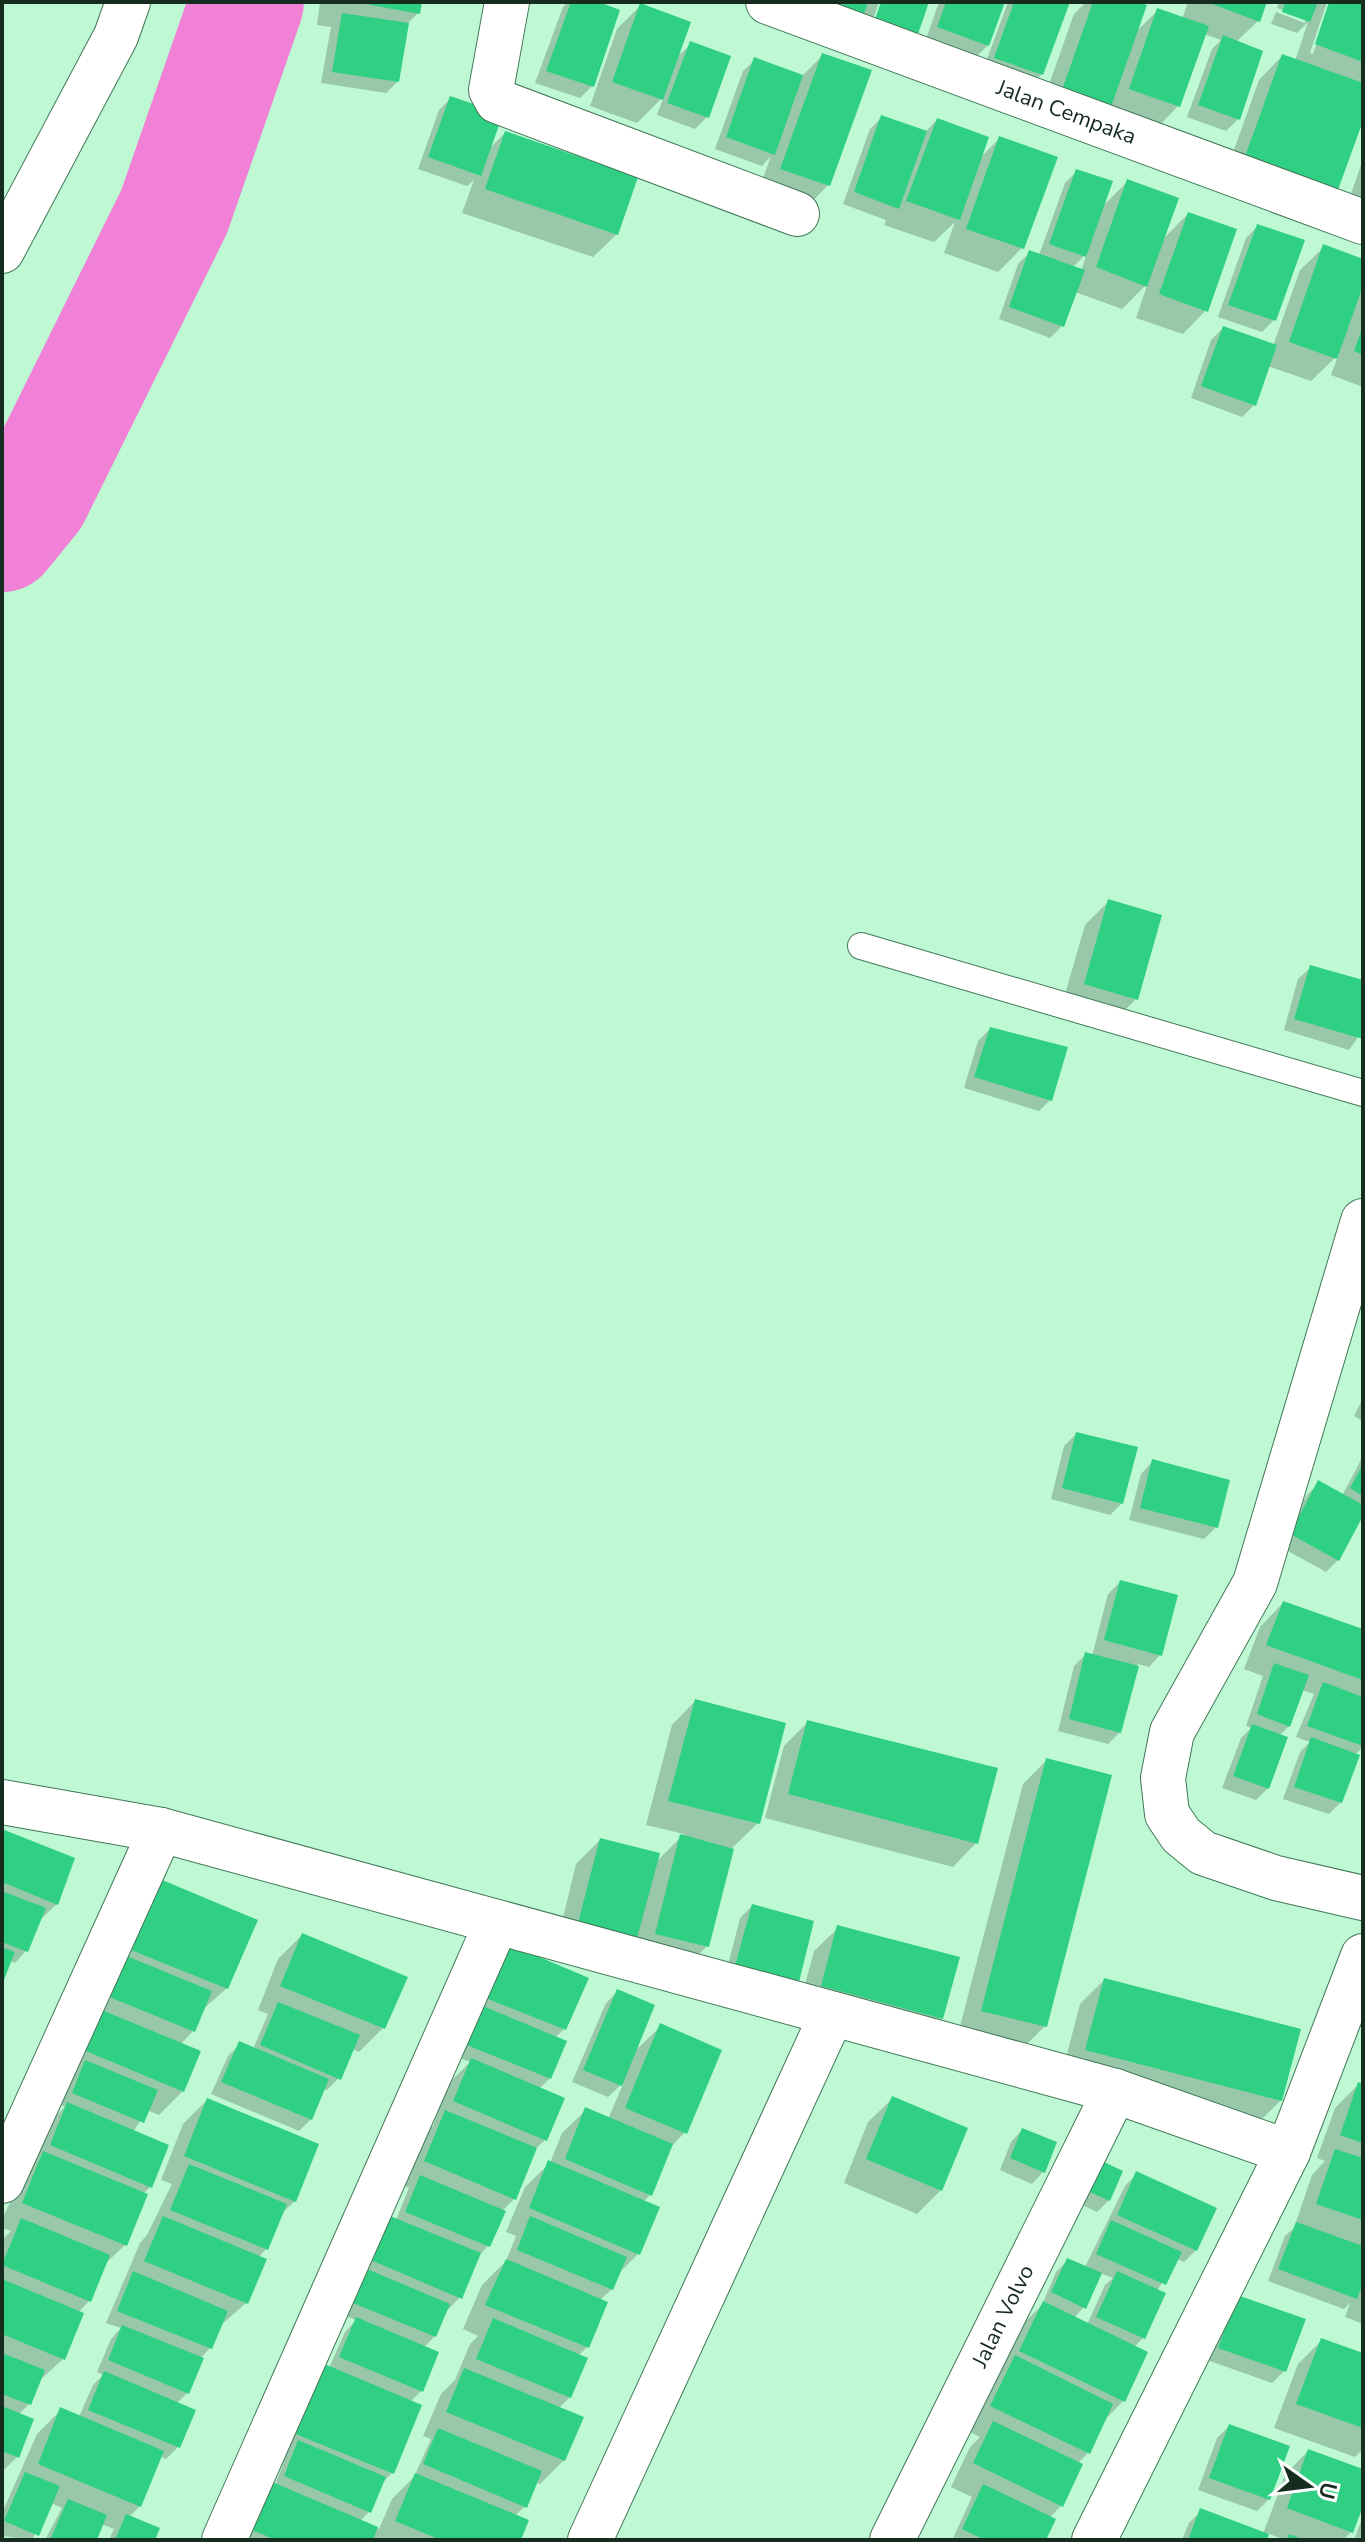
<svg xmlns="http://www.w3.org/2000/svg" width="1365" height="2542" viewBox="0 0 1365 2542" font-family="'Nunito Sans',sans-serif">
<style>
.shadow{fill:#0003;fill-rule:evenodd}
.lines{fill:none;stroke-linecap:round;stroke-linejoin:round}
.river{stroke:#f081d6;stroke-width:114}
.building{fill:#2fd083}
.lane-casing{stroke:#417857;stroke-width:28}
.street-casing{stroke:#417857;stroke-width:46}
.lane{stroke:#fff;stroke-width:26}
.street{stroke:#fff;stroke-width:44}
.labels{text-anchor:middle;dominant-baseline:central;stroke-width:8;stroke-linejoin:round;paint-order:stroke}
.street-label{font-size:22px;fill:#152c1f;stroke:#fff}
</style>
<rect width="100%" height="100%" fill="#bef9d4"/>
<path class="shadow" d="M320,2H420L418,13L407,24L398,81L386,93L321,83L331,27L317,25Z
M568,2H593L592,86L580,98L535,83L563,7Z
M784,2H879L870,28L873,30L883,2H927L916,33L892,57L852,43L863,14L837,40L778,18Z
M939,2H1003L988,45L976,57L926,39Z
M1008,2H1068L1042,74L1030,86L983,70Z
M1086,2H1132L1135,33L1158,10L1182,19L1188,2H1265L1258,21L1236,42L1238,119L1226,131L1187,117L1212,49L1221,40L1204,34L1178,106L1155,130L1039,113L1074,14Z
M1279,2H1327L1310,53L1313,54L1331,2H1363V115L1220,189L1259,80L1282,56L1295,61L1308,22L1297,33L1271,24L1276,12L1305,23V18L1277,8Z
M641,5L675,59L691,44L707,117L695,129L657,115L664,96L637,123L590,106L617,29Z
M823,55L828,185L805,209L758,193L771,156L762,166L715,149L743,71L755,60L802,76Z
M451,98L487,151L505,133L617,234L593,257L462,213L474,180L467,186L418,169L439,110Z
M882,117L925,132L937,120L980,158L1000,138L1055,158L1022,248L998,272L944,253L955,222L934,242L884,225L886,220L843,204L870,129Z
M1363,159V228L1342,220Z
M1077,171L1102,207L1127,182L1162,240L1188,214L1206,310L1183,334L1136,318L1148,283L1122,309L1075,292L1062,326L1050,338L999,319L1018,264L1030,252L1039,255L1065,183ZM1087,253L1081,271L1072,268Z
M1258,226L1274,320L1262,332L1218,317L1246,238Z
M1324,247L1363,261V280L1357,296L1363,290V387L1331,375L1339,354L1311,381L1268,366L1254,405L1242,417L1191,398L1211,340L1223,328L1273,346L1300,270Z
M1109,901L1136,999L1112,1023L1061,1008L1085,925Z
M1310,968L1363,982V1030L1349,1050L1284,1030L1298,979Z
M990,1029L1051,1099L1039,1111L964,1088L978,1041Z
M1363,1398V1421L1354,1416Z
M1076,1434L1122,1503L1110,1515L1051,1499L1064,1446Z
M1363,1456V1514L1338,1560L1326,1572L1279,1546L1307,1495L1319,1483L1342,1496Z
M1152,1462L1216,1527L1204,1539L1129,1520L1141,1474Z
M1120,1582L1160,1655L1149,1667L1138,1664L1120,1732L1108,1744L1058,1731L1074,1666L1086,1654L1092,1656L1108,1594Z
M1283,1603L1363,1631V1747L1355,1755L1341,1802L1329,1814L1283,1799L1300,1752L1310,1742L1296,1737L1314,1694L1301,1690L1289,1726L1279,1736L1268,1788L1256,1800L1222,1788L1241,1738L1251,1728L1246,1726L1263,1676L1244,1669L1260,1627Z
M695,1701L758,1823L733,1847L707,1946L683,1970L632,1957L638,1935L612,1961L556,1947L576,1864L600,1840L655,1863L684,1834L646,1825L672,1725Z
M808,1722L976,1843L953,1867L765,1818L784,1746Z
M1047,1760L1045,2026L1021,2050L958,2034L1023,1784Z
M2,1831L57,1904L38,1922L26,1951L15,1963L10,1961L2,1980Z
M132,1903L227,1988L201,2011L193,2031L180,2045L183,2091L159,2115L147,2110L133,2132L150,2187L143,2194L125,2245L103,2266L89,2301L78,2313L63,2359L38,2382L29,2404L18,2415L31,2420L17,2457L5,2469L2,2468V2240L11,2231L2,2228V2220L44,2128L65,2107L61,2105Z
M752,1906L812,1922L725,1977L740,1918Z
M838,1928L942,2018L918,2041L798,2010L814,1951Z
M302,1935L383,2028L359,2052L352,2049L339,2078L327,2090L323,2089L311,2119L299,2131L211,2094L228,2056L240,2044L253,2049L268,2014L258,2010L278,1959Z
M482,1969L564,2029L555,2038L550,2078L539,2089L545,2140L534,2150L514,2199L501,2212L488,2246L477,2258L460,2297L444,2314L435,2336L423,2348L421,2391L410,2402L419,2406L392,2473L381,2484L369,2512L360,2521L379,2529L392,2499L414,2477L431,2439L423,2436L441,2394L455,2380L470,2344L478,2336L463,2329L482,2285L506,2261L516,2236L506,2232L525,2187L550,2163L562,2133L586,2110L608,2119L624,2082L608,2097L572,2082L606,2003L618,1991L633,2053L661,2026L685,2132L670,2148L650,2195L643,2202L639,2253L617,2275L612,2289L600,2300L606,2303L587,2347L578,2356L570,2397L558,2409L564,2460L540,2484L535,2482L525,2506L515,2516L519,2540H233L275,2485L284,2462L270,2457L329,2368L345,2332L356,2320L343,2315L354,2287L396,2220L409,2188L402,2185L422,2136L433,2126L448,2084L470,2062L452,2055Z
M1104,1980L1281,2100L1257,2124L1062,2073L1080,2004Z
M1359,2084L1363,2086V2324L1345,2317L1350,2303L1344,2309L1268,2281L1285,2236L1294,2228L1312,2175L1325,2161L1317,2158L1335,2108Z
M892,2099L941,2190L917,2214L844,2183L868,2122Z
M207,2100L295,2201L280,2215L266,2249L258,2258L246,2303L220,2326L210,2348L200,2359L187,2393L176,2404L178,2447L166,2459L160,2456L140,2506L128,2518L153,2540H109L114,2529L101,2524L95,2540H45L62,2508L51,2503L32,2540L2,2536V2513L37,2434L61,2410L79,2417L93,2385L103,2375L97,2372L111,2339L121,2328L106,2323L140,2243L147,2235L172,2184L161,2180L183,2124Z
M1022,2130L1043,2172L1032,2184L1000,2170L1011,2142Z
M1104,2165L1109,2200L1097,2212L1080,2204L1093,2176Z
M1137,2174L1196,2250L1184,2262L1177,2259L1157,2291L1143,2338L1134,2347L1123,2401L1102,2423L1088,2453L1077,2464L1062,2505L1049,2518L1044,2540H948L953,2538L972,2497L951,2487L970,2447L980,2437L968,2431L1020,2327L1042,2305L1056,2272L1068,2260L1085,2267L1125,2186ZM1100,2273L1113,2278L1105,2285L1087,2325L1074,2318L1084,2307Z
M1226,2309L1284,2371L1272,2383L1207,2360Z
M1322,2340L1363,2355V2449L1355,2457L1274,2428L1298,2364Z
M1229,2426L1269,2499L1257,2511L1198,2490L1217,2438Z
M1308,2451L1363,2471V2500L1351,2532L1343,2540H1285L1267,2533L1265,2540H1182L1189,2523L1201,2511L1263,2534L1285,2475Z
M1363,2516V2540H1354Z"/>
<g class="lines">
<path class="river" d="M2,535L33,497L174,212L247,2"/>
</g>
<path class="building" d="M355,2H422L420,14Z
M571,2H599L620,10L594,87L546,71Z
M822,2H868L863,17Z
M881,2H929L918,34L875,19Z
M946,2H1005L989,46L937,27Z
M1014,2H1070L1043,75L994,58Z
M1093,2H1138L1147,5L1111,107L1062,90Z
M1207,2H1267L1260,22Z
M1285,2H1318L1310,22L1282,12Z
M1329,2H1363V62L1315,44Z
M640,3L691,22L663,100L612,82Z
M1157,8L1209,26L1180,107L1129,89Z
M342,13L409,23L399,82L332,72Z
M1223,35L1263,51L1240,120L1198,105Z
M690,41L731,56L709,118L667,103Z
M822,53L872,70L830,186L780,169Z
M1282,54L1363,83V121L1335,198L1242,165Z
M754,57L803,75L775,155L726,137Z
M450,96L503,114L481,176L428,157Z
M881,115L927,131L899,209L854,192Z
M937,118L989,137L960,220L906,201Z
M505,131L638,177L618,235L485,189Z
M999,136L1058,157L1024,249L966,229Z
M1076,169L1113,181L1086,257L1049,244Z
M1127,179L1179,198L1147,287L1096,267Z
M1188,212L1237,229L1208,312L1159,294Z
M1257,224L1305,240L1276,321L1228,305Z
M1323,244L1363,259V286L1337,359L1289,342Z
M1029,250L1085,270L1064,327L1009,307Z
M1223,326L1277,345L1256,406L1201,386Z
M1363,326V355L1354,351Z
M1108,899L1162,915L1138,1000L1084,984Z
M1310,965L1363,980V1039L1294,1019Z
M990,1027L1068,1047L1052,1101L974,1077Z
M1076,1432L1138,1447L1123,1504L1062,1488Z
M1152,1459L1230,1480L1218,1528L1140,1508Z
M1363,1464V1496L1350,1488Z
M1318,1480L1363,1505V1516L1339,1561L1290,1534Z
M1120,1580L1178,1595L1162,1656L1104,1640Z
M1283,1601L1363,1629V1680L1266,1645Z
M1085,1652L1139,1666L1121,1733L1069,1719Z
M1274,1663L1309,1675L1290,1727L1257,1714Z
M1323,1682L1363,1697V1746L1307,1726Z
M695,1699L786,1723L760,1824L668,1801Z
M807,1720L998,1768L978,1844L788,1794Z
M1252,1724L1288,1737L1269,1789L1233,1776Z
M1311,1737L1360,1755L1342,1803L1294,1787Z
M1046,1758L1112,1775L1047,2027L981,2011Z
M2,1829L75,1858L58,1905L2,1882Z
M680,1834L734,1849L709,1947L655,1934Z
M600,1838L660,1853L637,1938L578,1923Z
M155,1877L258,1920L228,1989L126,1948Z
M2,1891L46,1908L28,1952L2,1942Z
M752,1904L814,1921L799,1982L735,1966Z
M837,1925L960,1957L943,2019L821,1986Z
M302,1933L408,1977L385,2029L280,1986Z
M506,1943L589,1978L566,2030L483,1997Z
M2,1947L15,1952L2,1985Z
M119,1953L212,1991L195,2032L102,1994Z
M1104,1978L1301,2029L1282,2101L1085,2050Z
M617,1989L655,2005L622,2086L583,2070Z
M278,2002L360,2035L341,2080L260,2045Z
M478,2004L567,2041L551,2079L462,2043Z
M97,2008L201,2051L184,2092L81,2049Z
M660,2023L722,2050L687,2134L625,2108Z
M239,2041L329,2079L312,2120L221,2082Z
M471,2058L565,2098L547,2141L453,2101Z
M85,2060L158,2090L144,2123L72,2093Z
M1358,2082L1363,2084V2143L1340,2135Z
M892,2096L968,2128L942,2191L866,2159Z
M207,2098L319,2144L296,2202L184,2156Z
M67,2102L169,2145L152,2188L50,2145Z
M585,2107L673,2144L652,2196L565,2159Z
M445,2110L537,2148L516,2200L424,2161Z
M1022,2128L1057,2142L1045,2173L1010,2158Z
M1335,2149L1363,2158V2220L1316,2204Z
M43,2151L148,2194L127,2246L22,2203Z
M548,2160L660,2207L640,2255L529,2208Z
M1104,2162L1123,2171L1110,2201L1090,2192Z
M189,2164L287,2204L268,2250L170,2210Z
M1136,2171L1217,2208L1197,2251L1117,2215Z
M420,2175L506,2211L490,2247L405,2212Z
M385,2214L481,2253L462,2299L366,2258Z
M163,2216L267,2259L248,2304L144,2261Z
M530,2216L627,2257L613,2290L517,2250Z
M21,2218L110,2255L91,2302L2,2265Z
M1111,2220L1182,2252L1166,2285L1096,2254Z
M1296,2222L1363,2246V2283L1357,2299L1278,2269Z
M1067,2258L1102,2273L1086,2309L1051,2292Z
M506,2259L608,2302L589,2348L485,2305Z
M367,2269L450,2304L436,2337L353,2303Z
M133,2271L228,2311L212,2349L117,2311Z
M1117,2271L1166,2293L1145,2339L1096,2317Z
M2,2279L84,2313L65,2360L2,2334Z
M1237,2295L1306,2319L1286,2372L1218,2348Z
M1043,2301L1148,2352L1125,2402L1019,2351Z
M356,2317L439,2352L423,2392L339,2357Z
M493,2318L588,2358L571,2398L476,2359Z
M122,2325L204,2358L189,2394L108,2360Z
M1321,2338L1363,2353V2428L1296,2404Z
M2,2353L45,2370L31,2405L2,2394Z
M1015,2355L1113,2404L1090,2454L990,2406Z
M322,2363L422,2405L394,2474L293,2433Z
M464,2368L584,2417L565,2461L446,2412Z
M104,2371L196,2410L180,2448L88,2410Z
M2,2406L34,2419L19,2458L2,2451Z
M60,2407L164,2451L141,2507L38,2464Z
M993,2421L1083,2464L1063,2507L973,2463Z
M1229,2424L1290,2446L1270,2500L1209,2478Z
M438,2428L542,2471L527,2508L423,2464Z
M298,2440L386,2477L371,2513L284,2476Z
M1308,2449L1363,2469V2506L1353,2533L1287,2508Z
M25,2472L60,2486L39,2536L4,2521Z
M415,2473L529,2520L521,2540H441L395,2521Z
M270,2481L378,2527L373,2540H276L250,2529Z
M983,2484L1056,2519L1046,2540H985L962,2529Z
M68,2499L107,2515L97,2540H50Z
M1200,2508L1269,2534L1267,2540H1188Z
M126,2514L160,2528L155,2540H115Z
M1289,2534L1305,2540H1287Z"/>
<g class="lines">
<g class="lane-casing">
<path id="lane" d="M861,946L1363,1093"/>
</g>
<g class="street-casing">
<g id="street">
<path d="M507,2L491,90L497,101L797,214"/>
<path id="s1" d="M768,2L1363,222"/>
<path d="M2,251L116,36L128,2"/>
<path d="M1363,1221L1255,1583L1172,1732L1163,1778L1167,1814L1181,1835L1203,1853L1276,1878L1363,1898"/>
<path d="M2,1802L161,1830L1115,2091L1288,2152"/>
<path d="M2,2181L161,1830"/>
<path d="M224,2540L497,1922"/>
<path d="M590,2540L832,2014"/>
<path id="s2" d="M892,2540L1115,2091"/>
<path d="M1094,2540L1288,2152L1363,1956"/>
</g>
</g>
<use href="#lane" class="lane"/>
<use href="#street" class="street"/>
</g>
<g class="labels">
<g class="street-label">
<text stroke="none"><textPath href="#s1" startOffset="318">Jalan Cempaka</textPath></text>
<text stroke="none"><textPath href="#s2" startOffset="250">Jalan Volvo</textPath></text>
</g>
</g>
<rect width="1365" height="2542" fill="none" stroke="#152c1f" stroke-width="8"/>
<g transform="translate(1309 2486) rotate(104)" stroke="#ffffff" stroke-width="6" paint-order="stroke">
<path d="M0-6L14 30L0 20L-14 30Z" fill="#152c1f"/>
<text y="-12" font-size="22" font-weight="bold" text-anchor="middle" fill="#152c1f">U</text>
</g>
</svg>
